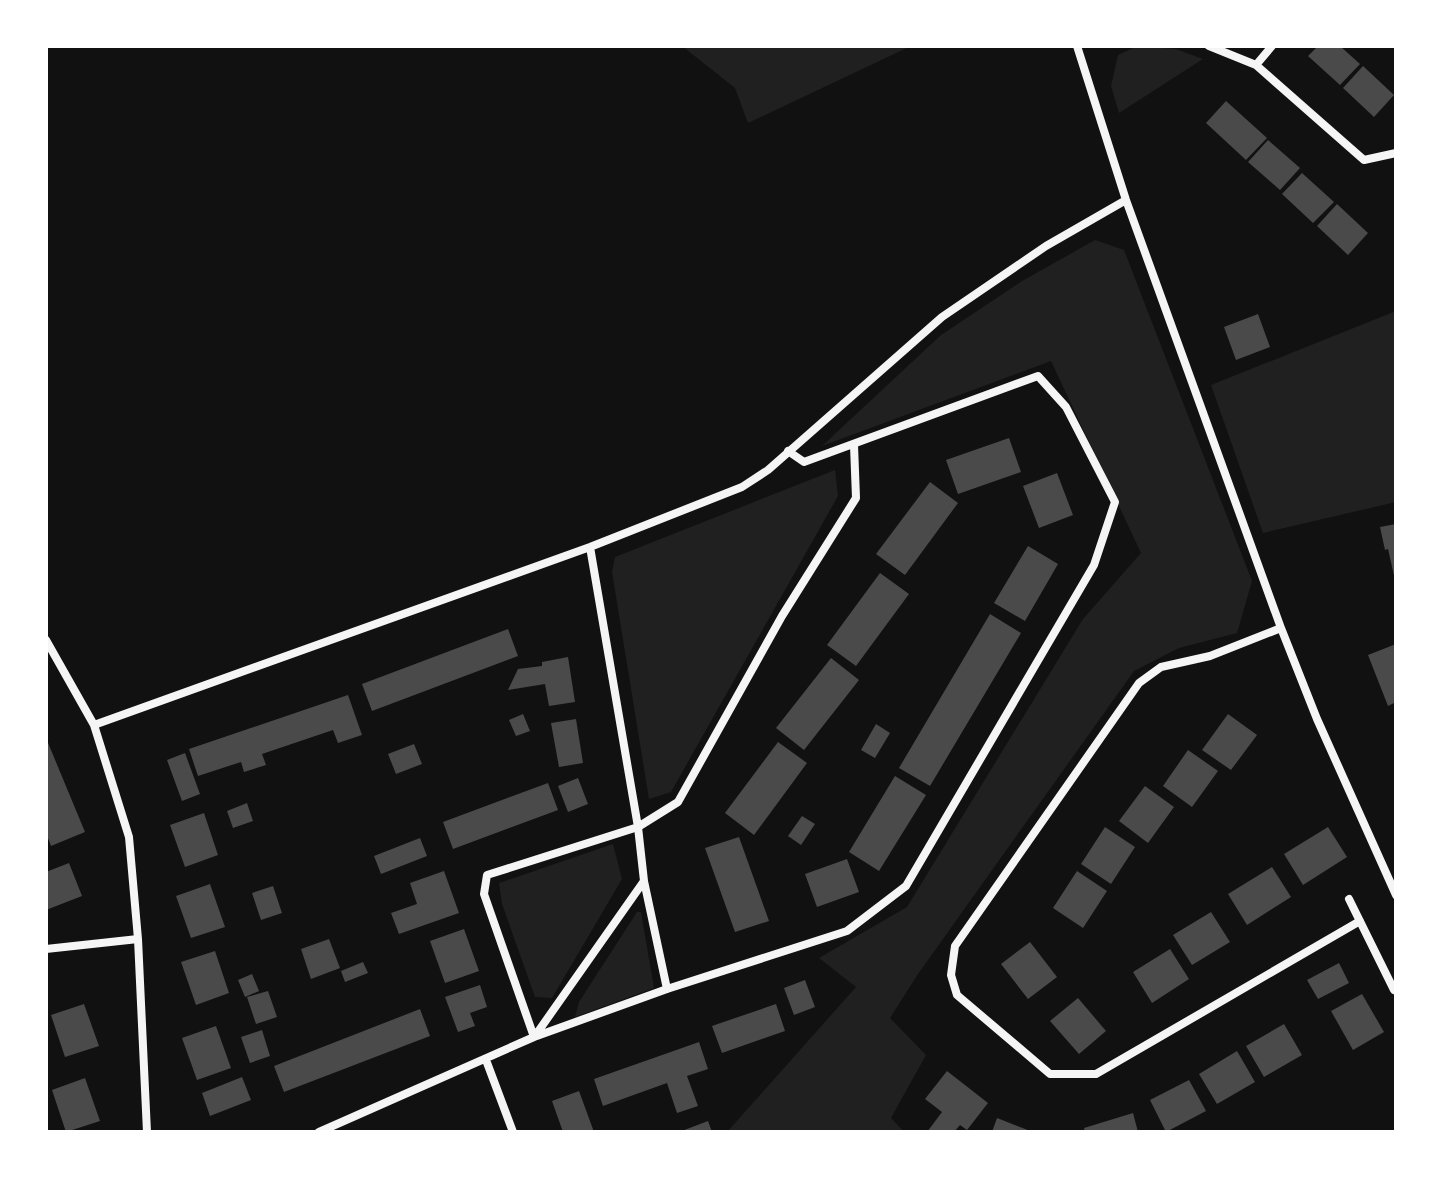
<svg xmlns="http://www.w3.org/2000/svg" width="1442" height="1178" viewBox="0 0 1442 1178" font-family="Inter,sans-serif">
<style>
.green{fill:#202020}
.building{fill:#4a4a4a}
.lines{fill:none;stroke-linecap:round;stroke-linejoin:round}
.minor{stroke:#f5f5f5;stroke-width:8}
</style>
<rect width="100%" height="100%" fill="#111"/>
<path class="green" d="M682,46H911L748,123L735,88Z
M1138,46L1176,49L1203,59L1119,113L1111,86L1118,55Z
M1095,240L1124,250L1252,581L1237,633L1179,648L1134,671L918,974L890,1018L926,1055L891,1118L904,1132H727L856,987L819,958L907,907L1083,619L1141,553L1051,361L822,446L941,335L1022,281Z
M1396,311V502L1263,533L1211,385Z
M835,470L838,496L671,792L649,799L612,572L615,557Z
M613,844L622,879L552,998L535,997L502,904L499,883Z
M637,912H641L654,988L575,1017L579,1002Z"/>
<path class="building" d="M1318,46H1340L1360,64L1340,85L1308,56Z
M1363,66L1394,95L1374,117L1343,88Z
M1226,101L1267,138L1246,160L1206,123Z
M1268,140L1300,168L1280,190L1248,162Z
M1302,173L1334,202L1313,223L1282,194Z
M1337,204L1368,233L1348,255L1317,226Z
M1258,314L1270,347L1236,360L1224,327Z
M1009,438L1021,472L958,494L946,460Z
M1057,473L1073,515L1039,528L1023,486Z
M930,482L958,503L905,575L876,554Z
M1396,524V580H1395L1388,549L1385,550L1380,527Z
M1028,546L1058,564L1025,621L994,603Z
M880,573L909,594L856,666L827,645Z
M990,614L1021,633L930,786L899,768Z
M508,629L518,656L372,711L362,684Z
M1396,644V702L1388,706L1368,655Z
M568,657L575,702L549,706L545,684L508,690L518,669L542,666V662Z
M831,658L859,680L804,750L776,728Z
M348,695L362,735L338,743L333,730L262,754L266,765L244,772L241,762L198,776L189,749Z
M523,714L530,731L516,736L509,720Z
M1228,714L1257,735L1231,770L1202,750Z
M576,719L583,763L559,767L551,723Z
M876,724L890,733L875,758L861,750Z
M46,738L85,832L51,846L46,833Z
M778,742L807,763L754,835L725,813Z
M414,744L422,764L396,774L388,754Z
M1188,750L1218,771L1192,807L1163,786Z
M185,753L200,794L182,801L167,760Z
M895,776L926,795L879,871L849,852Z
M578,778L588,804L568,812L558,786Z
M548,783L558,810L453,849L443,822Z
M1145,786L1174,807L1148,843L1119,821Z
M247,803L253,821L233,828L227,811Z
M204,813L218,855L185,867L170,825Z
M802,816L815,824L801,845L788,836Z
M1105,827L1135,847L1111,884L1081,864Z
M1328,827L1347,857L1303,885L1284,854Z
M739,837L769,921L735,932L705,848Z
M420,838L427,856L381,874L374,856Z
M847,859L859,892L817,907L805,874Z
M69,863L82,896L46,910V872Z
M1272,867L1291,897L1247,925L1228,894Z
M444,871L459,913L399,934L391,913L417,904L410,883Z
M1077,871L1107,891L1083,928L1053,908Z
M210,884L225,927L191,938L176,896Z
M273,886L282,913L261,920L252,893Z
M1211,912L1230,942L1192,965L1173,935Z
M464,929L479,971L445,983L430,941Z
M329,939L340,968L311,979L301,949Z
M1030,942L1057,977L1028,999L1001,964Z
M1170,949L1189,979L1152,1003L1133,972Z
M215,951L229,993L196,1005L181,962Z
M363,962L368,973L345,982L341,971Z
M1339,963L1349,983L1318,999L1307,980Z
M252,974L259,991L245,997L238,980Z
M805,980L815,1007L794,1015L784,988Z
M480,985L487,1007L470,1013L475,1026L458,1032L445,997Z
M268,991L277,1017L256,1024L247,997Z
M1362,994L1384,1032L1353,1050L1331,1011Z
M1078,998L1106,1031L1079,1054L1050,1021Z
M84,1004L99,1046L65,1057L51,1015Z
M776,1004L785,1031L722,1053L712,1026Z
M420,1009L430,1036L284,1092L274,1066Z
M1284,1024L1302,1055L1264,1077L1246,1046Z
M216,1026L231,1068L197,1080L182,1038Z
M262,1030L270,1056L250,1063L241,1037Z
M699,1042L708,1069L687,1076L698,1106L677,1113L667,1083L603,1106L594,1079Z
M1237,1051L1255,1082L1217,1104L1199,1074Z
M947,1071L988,1103L967,1130L960,1125L954,1132H927L942,1112L925,1099Z
M242,1077L251,1100L210,1116L202,1093Z
M85,1078L100,1121L66,1132L52,1090Z
M1189,1080L1206,1111L1166,1132L1150,1100Z
M579,1091L594,1132H563L552,1101Z
M1133,1113L1138,1132H1085L1084,1128Z
M997,1118L1033,1132H992Z
M708,1121L712,1132H679Z"/>
<g class="lines">
<path class="minor" d="M1077,46L1126,200L1281,628L1317,719L1396,895
M1209,46L1256,65L1364,160L1396,153
M1256,65L1272,46
M1281,628L1210,656L1161,667L1139,683L955,946L951,975L957,995L1050,1074H1096L1360,921
M46,640L94,725L590,547L742,487L768,470L942,317L1046,246L1126,200
M94,725L129,837L138,939L147,1132
M644,881L667,989
M1349,899L1394,990
M46,949L138,939
M535,1036L644,881L638,827L590,547
M534,1037L484,894L487,875L638,827L678,802L782,616L856,498L854,445
M486,1060L513,1132
M319,1132L534,1037L667,989L847,931L906,886L1094,565L1115,502L1066,407L1038,376L804,462L788,451"/>
</g>
<rect width="1442" height="1178" fill="none" stroke="#ffffff" stroke-width="96"/>
</svg>
